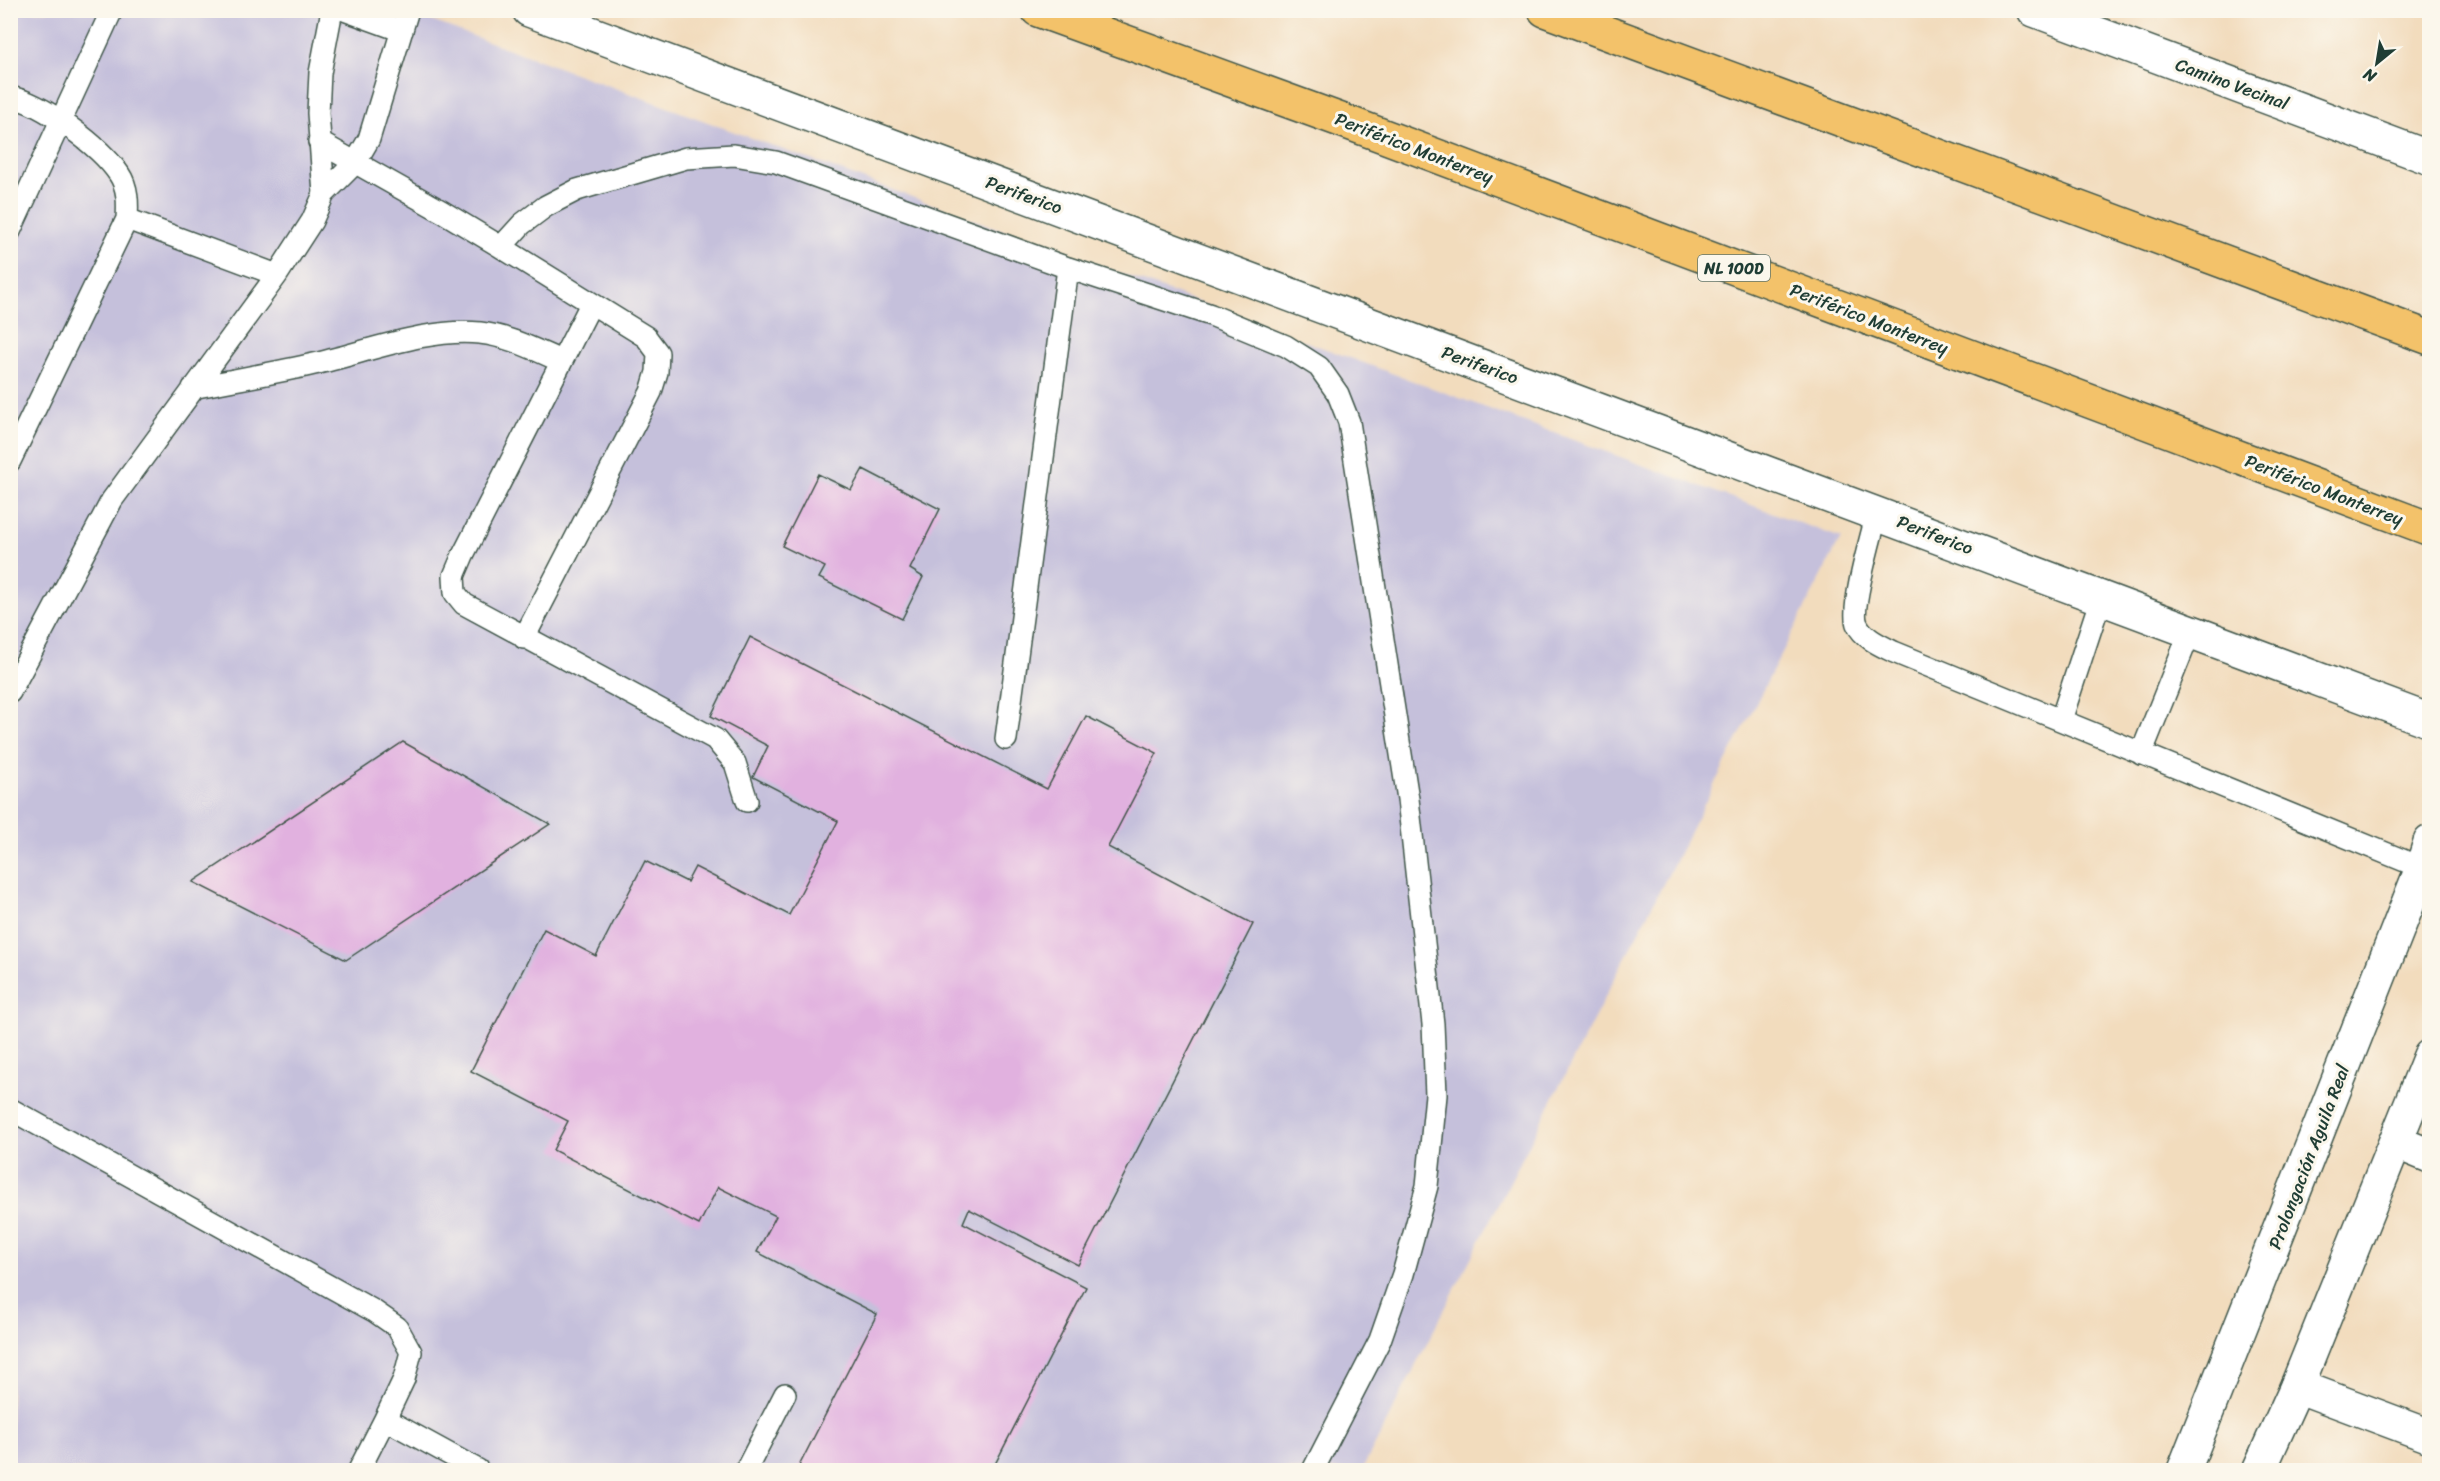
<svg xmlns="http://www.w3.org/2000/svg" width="2440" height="1481" viewBox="0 0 2440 1481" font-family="Sriracha,sans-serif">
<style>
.industrial{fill:#c5c0db}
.building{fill:#e1b1df}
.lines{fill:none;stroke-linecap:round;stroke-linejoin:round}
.service-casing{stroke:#3f5549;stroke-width:24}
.minor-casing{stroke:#3f5549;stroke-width:36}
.tertiary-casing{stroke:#3f5549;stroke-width:36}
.motorway-casing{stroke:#3f5549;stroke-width:36}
.service{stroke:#fff;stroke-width:21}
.minor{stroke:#fff;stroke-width:33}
.tertiary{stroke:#fff;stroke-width:33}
.motorway{stroke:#f3c26a;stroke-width:33}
.labels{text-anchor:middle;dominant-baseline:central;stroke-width:6;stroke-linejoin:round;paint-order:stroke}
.shield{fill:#fbf7ec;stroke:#61756b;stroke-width:1.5}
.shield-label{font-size:16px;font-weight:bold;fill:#1f3d34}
.street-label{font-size:18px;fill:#1f3d34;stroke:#fbf7ec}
</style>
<rect width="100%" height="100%" fill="#fbf7ec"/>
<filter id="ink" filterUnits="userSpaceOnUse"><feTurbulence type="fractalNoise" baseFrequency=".0167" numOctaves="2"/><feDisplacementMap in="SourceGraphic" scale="12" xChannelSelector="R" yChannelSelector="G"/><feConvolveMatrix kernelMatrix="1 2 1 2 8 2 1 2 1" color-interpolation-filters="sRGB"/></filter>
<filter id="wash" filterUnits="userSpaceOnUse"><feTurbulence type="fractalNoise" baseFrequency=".008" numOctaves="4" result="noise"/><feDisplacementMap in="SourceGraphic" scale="24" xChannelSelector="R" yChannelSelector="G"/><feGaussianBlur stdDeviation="1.35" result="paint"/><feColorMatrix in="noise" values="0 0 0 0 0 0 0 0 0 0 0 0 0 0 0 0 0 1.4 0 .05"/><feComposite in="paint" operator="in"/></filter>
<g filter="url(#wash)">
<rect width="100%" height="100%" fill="#f2dcbd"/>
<path class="industrial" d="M10,11H405L1841,538L1362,1470H11Z"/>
<g id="blocks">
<path class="building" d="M863,469L940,509L910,569L923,577L902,619L819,578L825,567L782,546L818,474L851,490Z
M750,637L1047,789L1086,716L1157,753L1108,847L1253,924L1078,1265L969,1209L963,1223L1086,1287L992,1470H797L877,1314L757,1252L776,1216L718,1187L699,1225L553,1150L568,1121L471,1071L544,929L596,956L645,861L687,882L695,867L789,915L838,821L753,777L768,746L711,716Z
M403,742L550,824L346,960L193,882Z"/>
</g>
</g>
<g filter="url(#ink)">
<use href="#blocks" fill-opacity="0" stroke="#3f5549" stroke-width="1.5"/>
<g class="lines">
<g class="service-casing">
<path id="service" d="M344,10L402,31
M10,97C42,102 101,147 119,174C128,187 128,203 127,219L277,275L312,221L324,194L355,163L369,139L408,10
M319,142L443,212L501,247L522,224L546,206L577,190L686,158L734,155L776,162L1068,268L1211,315L1286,346L1319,367L1338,394L1349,422L1408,799L1433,1024L1436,1095L1427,1186L1403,1274L1380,1340L1313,1470
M324,194L318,113L320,73L332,10
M10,231L112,10
M501,247L646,337L658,353L657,372L651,392L524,638
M591,304L463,555L454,576L455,593L464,604L715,739L735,763L747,801
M193,388C233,380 274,373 314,364C364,353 429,327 480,333C509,336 535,350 561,361
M10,461L127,219
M1877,513C1872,534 1850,608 1857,624C1863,638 1882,646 1894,652L2422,868
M10,692L112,500L277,275
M2061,720L2101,598
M1006,739L1068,268
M2141,754L2190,632
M10,1109L374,1311L397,1327L411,1352L404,1379L385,1419L478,1470
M359,1470L385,1419
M746,1470L785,1394"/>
</g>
<g class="minor-casing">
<path id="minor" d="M2396,1142L2430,1156
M2297,1386L2430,1436"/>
</g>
<g class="tertiary-casing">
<path id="tertiary" d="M529,10L2430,721
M2034,10L2430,158
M2184,1470L2422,868L2430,842
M2259,1470L2297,1386L2430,1056"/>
</g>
<g class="motorway-casing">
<path id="motorway" d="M1038,10L1349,123L2430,529
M1545,10L2430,338"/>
</g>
<use href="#service" class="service"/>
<use href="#minor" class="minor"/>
<use href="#tertiary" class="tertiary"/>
<use href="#motorway" class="motorway"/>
</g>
</g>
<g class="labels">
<rect class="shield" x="1698" y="255" width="72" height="26" rx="4.5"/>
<g class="shield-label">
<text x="1734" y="268">NL 100D</text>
</g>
<g class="street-label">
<text transform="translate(2232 84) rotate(20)">Camino Vecinal</text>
<text transform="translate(1414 148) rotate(21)">Periférico Monterrey</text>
<text transform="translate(1024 195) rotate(20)">Periferico</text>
<text transform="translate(1869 319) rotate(21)">Periférico Monterrey</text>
<text transform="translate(1480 365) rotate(20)">Periferico</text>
<text transform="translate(2324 490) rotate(21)">Periférico Monterrey</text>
<text transform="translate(1935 535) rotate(21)">Periferico</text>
<text transform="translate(2309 1157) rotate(-69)">Prolongación Aguila Real</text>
</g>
</g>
<rect width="2440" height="1481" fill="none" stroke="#fbf7ec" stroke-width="36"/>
<g transform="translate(2377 63) rotate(210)" stroke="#fbf7ec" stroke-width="4.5" paint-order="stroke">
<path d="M0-4.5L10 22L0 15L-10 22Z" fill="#1f3d34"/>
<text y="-9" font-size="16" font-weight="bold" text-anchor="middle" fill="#1f3d34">N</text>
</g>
</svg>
